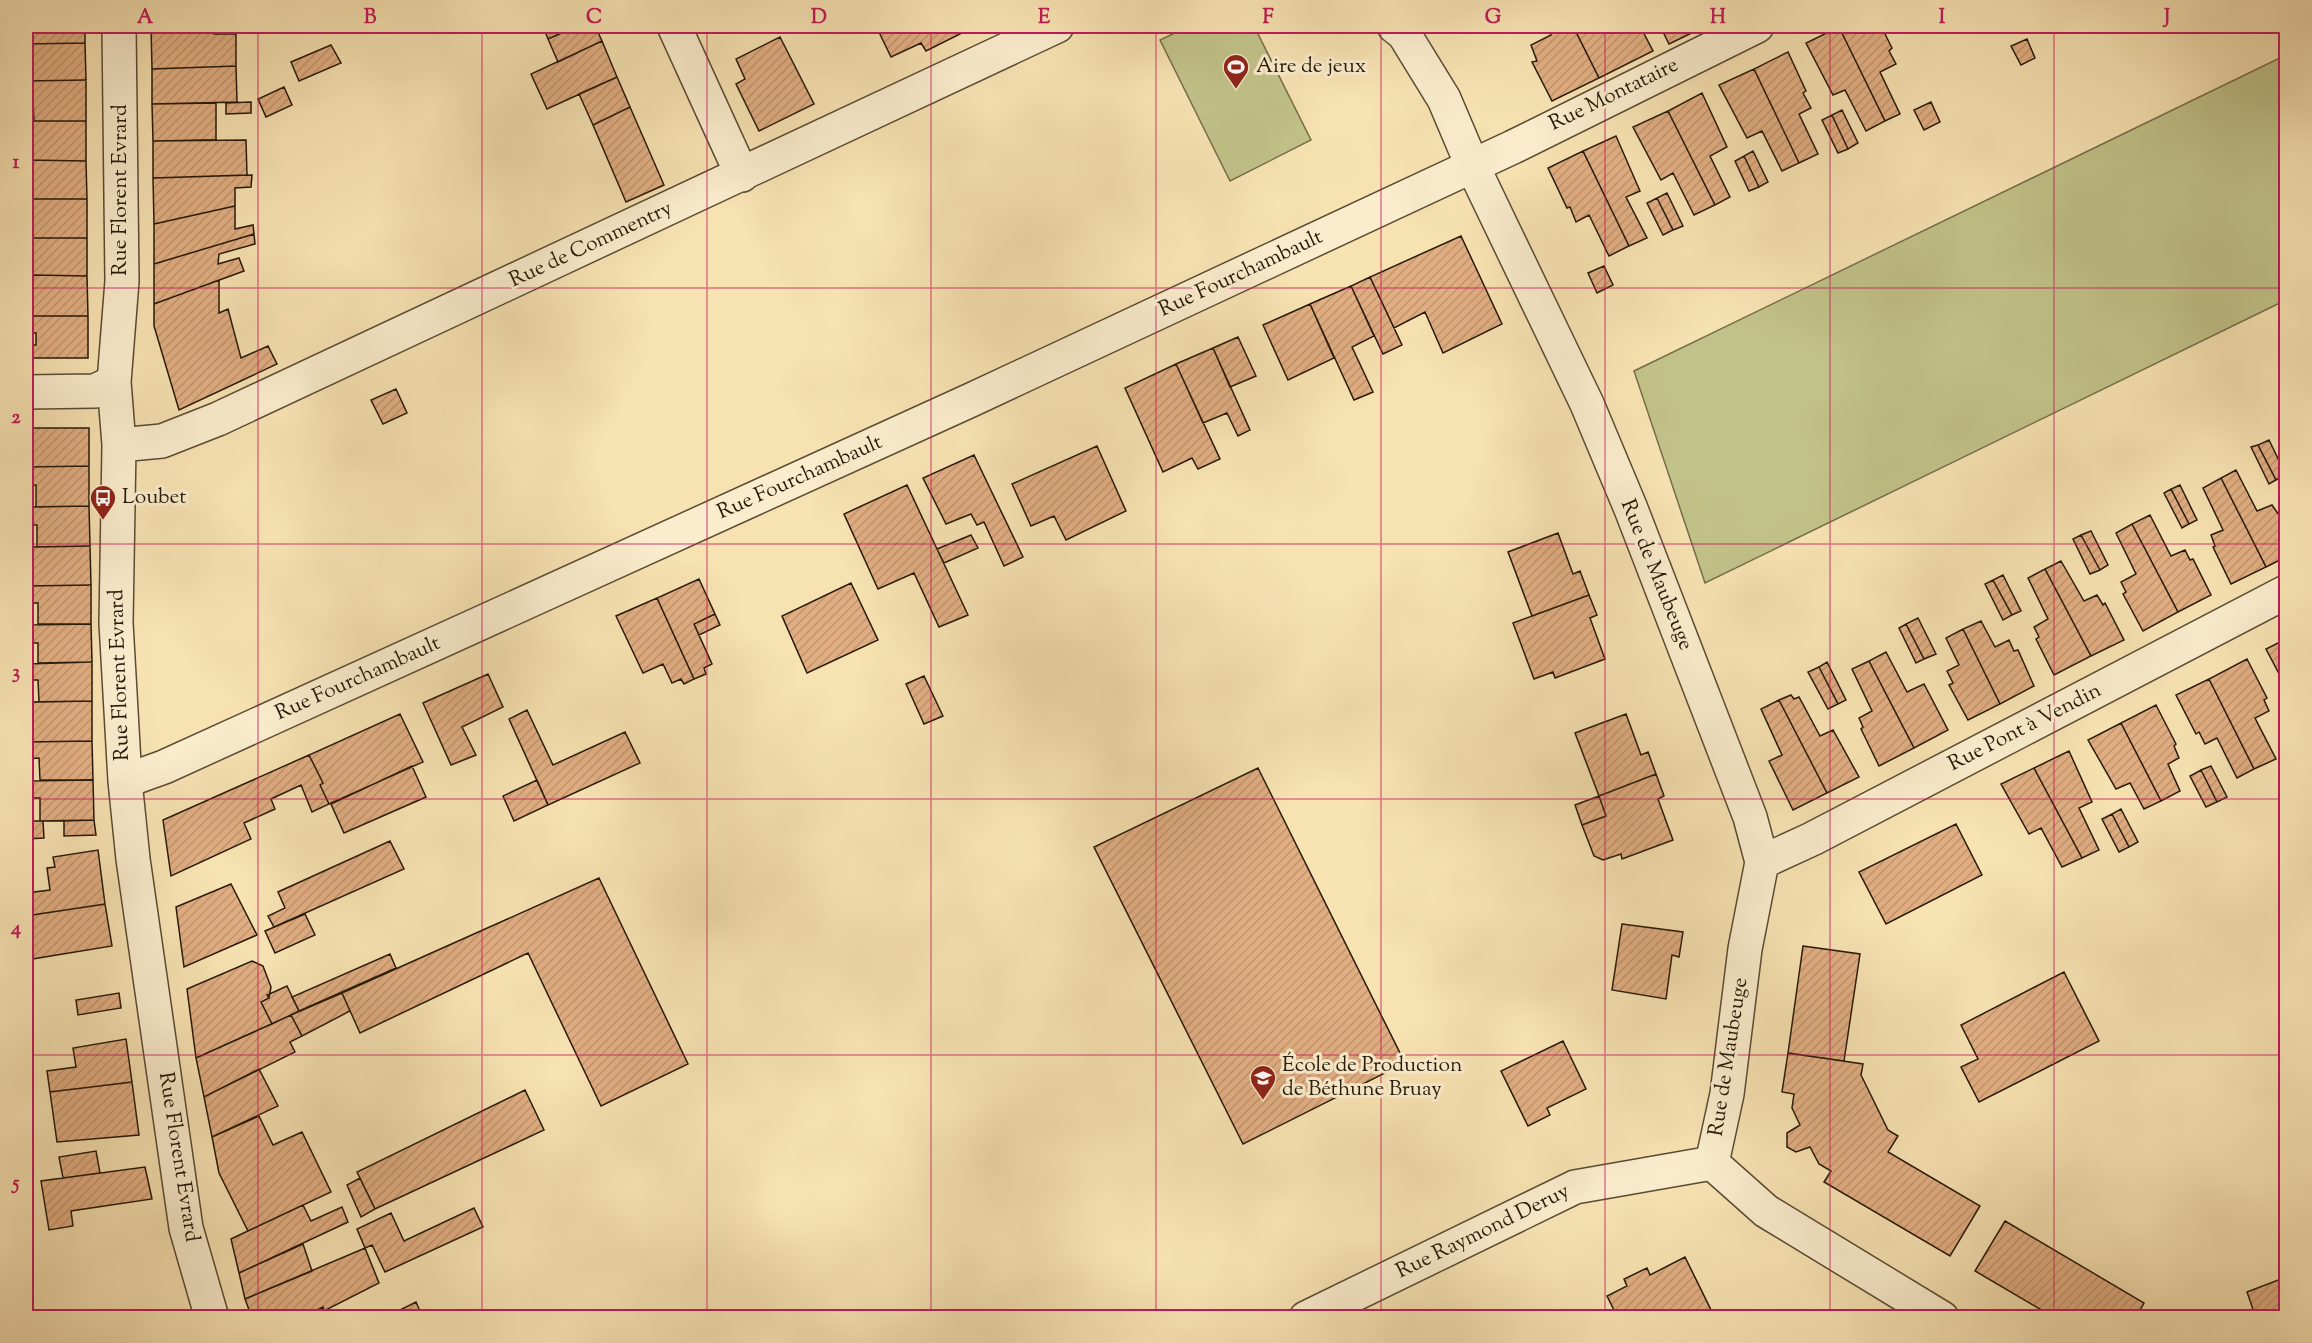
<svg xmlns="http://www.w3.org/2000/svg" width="2312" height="1343" viewBox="0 0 2312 1343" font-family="'Sorts Mill Goudy',serif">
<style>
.green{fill:#c1c289;stroke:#746e49;stroke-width:1.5}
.building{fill:url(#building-hatch);stroke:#261909;stroke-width:1.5}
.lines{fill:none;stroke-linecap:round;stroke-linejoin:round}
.minor-casing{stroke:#5a4b33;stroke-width:36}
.minor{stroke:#faeccd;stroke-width:33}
.grid{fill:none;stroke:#c2185b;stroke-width:1.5;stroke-opacity:0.55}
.labels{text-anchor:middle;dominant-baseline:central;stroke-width:6;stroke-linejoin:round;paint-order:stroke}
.poi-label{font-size:21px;fill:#261909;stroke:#faeccd;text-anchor:start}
.street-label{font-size:21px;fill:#261909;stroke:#faeccd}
.neatline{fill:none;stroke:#c2185b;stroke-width:2}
.grid-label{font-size:20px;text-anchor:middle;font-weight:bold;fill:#c2185b}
</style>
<defs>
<pattern id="building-hatch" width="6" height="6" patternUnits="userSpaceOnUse" patternTransform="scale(1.5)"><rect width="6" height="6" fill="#e1ae82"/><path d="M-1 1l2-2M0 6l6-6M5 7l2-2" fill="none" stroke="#c1956f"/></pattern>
</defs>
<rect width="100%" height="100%" fill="#f7e2b2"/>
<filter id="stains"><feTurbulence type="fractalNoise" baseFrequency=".00333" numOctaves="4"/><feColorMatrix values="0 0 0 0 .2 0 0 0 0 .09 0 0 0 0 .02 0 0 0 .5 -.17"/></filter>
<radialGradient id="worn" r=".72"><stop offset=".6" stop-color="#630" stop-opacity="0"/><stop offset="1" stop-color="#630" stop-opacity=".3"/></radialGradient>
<path class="green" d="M1189,26H1254L1311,140L1230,181L1160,40Z
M2286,55V300L1705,583L1634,371Z"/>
<path class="building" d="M26,26H85V43L26,44Z
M155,26H214V34H236V66L152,69L151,27Z
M543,26H577L548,39Z
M577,26H595L602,41L558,62L548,39Z
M876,26H966L968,30L926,51L921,43L891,57Z
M1546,26H1573L1599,78L1552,101L1532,62L1537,61L1531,45L1551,35Z
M1573,26H1640L1653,51L1599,78Z
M1660,26H1706L1669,44Z
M1842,26H1881L1892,48L1889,51L1896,64L1880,72L1900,114L1885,121L1839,27Z
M1839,27L1885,121L1866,131L1845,90L1833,95L1806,43Z
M780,37L814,104L759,131L736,84L745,79L736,59Z
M2027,39L2035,58L2021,65L2011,46Z
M602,41L617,77L547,109L531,74Z
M85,43L86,80L26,81V44Z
M331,45L341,63L299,81L291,62Z
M1788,52L1806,91L1803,93L1811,108L1799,114L1818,154L1799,163L1754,69Z
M236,66L237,102L152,104V69Z
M1754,69L1799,163L1782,171L1762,131L1747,138L1719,85Z
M617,77L630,107L593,125L579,94Z
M86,80V121H34L33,101H26V81Z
M284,87L292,105L266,117L258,99Z
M1702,93L1727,147L1710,156L1730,197L1715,205L1668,111Z
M251,102V113L226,114V103Z
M1931,102L1940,122L1924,130L1914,110Z
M216,103V140L153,141L152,104Z
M630,107L664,185L626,202L593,125Z
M1842,110L1858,143L1848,149L1832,115Z
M1668,111L1715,205L1694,215L1673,173L1661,180L1633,127Z
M1832,115L1848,149L1838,153L1822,120Z
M26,121H86V161L26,160Z
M1616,136L1640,191L1626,197L1647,238L1629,246L1583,151Z
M246,140L247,175L153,178V141Z
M1583,151L1629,246L1609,256L1589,215L1576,222L1570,207L1567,208L1548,168Z
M1753,151L1768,182L1759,187L1744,156Z
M1744,156L1759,187L1749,191L1735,161Z
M26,160L86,161L87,199H26Z
M252,175L251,187L235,188V206L154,224L153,178Z
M1667,193L1683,226L1673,230L1657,198Z
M1657,198L1673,230L1663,235L1647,203Z
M26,199H87V238H26Z
M235,206V229L253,225L254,234L154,264V224Z
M254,234L255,244L219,254L218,264L239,258L244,271L154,304V264Z
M1461,236L1502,324L1443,353L1425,312L1394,328L1370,277Z
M26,238H87V276L34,275L33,278L26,279Z
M1604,266L1613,285L1597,293L1588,273Z
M34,275L87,276L88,316H26V279L33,278Z
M1370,277L1402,345L1383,354L1351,286Z
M219,280V313L228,309L241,358L268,346L277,364L179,410L154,326V304Z
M1351,286L1374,336L1352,347L1373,392L1354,400L1310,304Z
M1310,304L1334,358L1288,380L1263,325Z
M26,316H88V358H26V345H36V333H26Z
M1238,337L1256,376L1230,387L1213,348Z
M1213,348L1250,430L1238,436L1227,413L1203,423L1176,364Z
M1176,364L1220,459L1198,469L1192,458L1163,472L1125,388Z
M396,389L407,413L383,424L371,400Z
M26,428H89V466L26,467Z
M2269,440L2286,475L2276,480L2258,445Z
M2258,445L2276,480L2269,484L2251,447Z
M1097,446L1126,511L1066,540L1054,516L1031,526L1012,484Z
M974,455L1023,557L1004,566L984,522L977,525L971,514L946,524L923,478Z
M89,466V506L36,507V485L26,486V467Z
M2236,470L2257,511L2272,505L2286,525V557L2266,567L2221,478Z
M2221,478L2266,567L2231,584L2213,547L2215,546L2211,535L2223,530L2203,488Z
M907,485L968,615L939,627L914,573L878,589L844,514Z
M2180,485L2197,520L2189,524L2171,489Z
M2171,489L2189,524L2182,528L2164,493Z
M89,506L90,546L37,547V525H26V507Z
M2150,515L2171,556L2185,550L2190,560L2193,559L2211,595L2178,612L2132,524Z
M2132,524L2178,612L2143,631L2123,594L2126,592L2121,582L2136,574L2116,533Z
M2091,531L2108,565L2100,570L2081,535Z
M1558,533L1573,574L1580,571L1589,595L1532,616L1508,552Z
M971,535L978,548L944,563L937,549Z
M2081,535L2100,570L2090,574L2073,539Z
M90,546L91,585L26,586V547Z
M2061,561L2084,601L2097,595L2103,605L2105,603L2124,640L2091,656L2045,569Z
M2045,569L2091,656L2054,675L2036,639L2039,637L2034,627L2048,619L2028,578Z
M2003,575L2021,611L2012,615L1993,580Z
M699,579L715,614L694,624L712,664L704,668L706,674L694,679L657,598Z
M1993,580L2012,615L2003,620L1985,584Z
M851,583L878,640L807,673L782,616Z
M91,585V624H38V603H26V586Z
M1589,595L1597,615L1590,618L1605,659L1555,678L1553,672L1534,679L1513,623Z
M657,598L694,679L684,684L681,679L672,683L663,664L643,673L616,616Z
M715,614L720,625L699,635L694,624Z
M1918,618L1936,654L1924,659L1906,624Z
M1981,621L1995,647L2009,640L2014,651L2018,650L2034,686L2000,704L1963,629Z
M91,624L92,662L38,663V643H26V625Z
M1906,624L1924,659L1916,663L1899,628Z
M1963,629L2000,704L1968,720L1949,685L1953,683L1947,671L1959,665L1946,638Z
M2286,639V687L2266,649Z
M1886,652L1907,692L1924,684L1948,730L1914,748L1869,661Z
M2247,659L2267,698L2264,700L2269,711L2255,718L2276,759L2254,769L2209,679Z
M1869,661L1914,748L1879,766L1861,729L1863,727L1859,718L1872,711L1852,669Z
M92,662V701L39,702L38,680H26V664Z
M1827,662L1846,700L1838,704L1819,667Z
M1819,667L1838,704L1828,709L1808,672Z
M488,674L503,707L462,727L476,755L451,765L423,703Z
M924,676L943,716L924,724L906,684Z
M2209,679L2254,769L2237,778L2217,738L2205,744L2199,732L2196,734L2176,695Z
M1791,695L1794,699L1799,697L1820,736L1833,730L1859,777L1827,793L1779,700Z
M1779,700L1827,793L1793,810L1769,761L1782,755L1761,709Z
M92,701V741L26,742V702Z
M2156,705L2176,744L2174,746L2179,758L2168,764L2180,791L2161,801L2121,723Z
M527,710L553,765L625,732L640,763L548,805L509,719Z
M400,714L423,762L329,804L320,785L323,783L309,755Z
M1626,714L1641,755L1648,752L1656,774L1599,796L1575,733Z
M2121,723L2161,801L2144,809L2130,783L2116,789L2088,740Z
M92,741L93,780H40L39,758L26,759V742Z
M2069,751L2092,802L2079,808L2099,850L2082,858L2034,768Z
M309,755L323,783L320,785L329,804L312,812L301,785L271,799L275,809L244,823L251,839L171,876L163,820Z
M412,766L426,797L344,833L331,804Z
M2211,766L2227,797L2217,802L2201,770Z
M1258,768L1405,1063L1243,1144L1094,847Z
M2034,768L2082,858L2062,867L2041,828L2029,834L2001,784Z
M2201,770L2217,802L2206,807L2190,776Z
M1656,774L1664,796L1658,799L1673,840L1622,859L1621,854L1603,860L1594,856L1582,825L1606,816L1599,796Z
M93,780L94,820L40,821V798H26V781Z
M537,780L548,805L514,821L503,796Z
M1599,796L1606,816L1582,825L1575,805Z
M2121,809L2138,842L2129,847L2112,814Z
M2112,814L2129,847L2119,852L2102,819Z
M94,820L96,835L64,836V821Z
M26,821H43L44,838L26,839Z
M1956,824L1982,875L1886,924L1859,872Z
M390,841L404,869L274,927L268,916L285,908L278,892Z
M98,850L105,904L26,916V893L50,890L47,868L55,867L53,857Z
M599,878L688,1064L601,1106L528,953L360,1033L342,993Z
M231,884L257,935L184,967L176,907Z
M105,904L112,946L26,960V916Z
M305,914L315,935L275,953L265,931Z
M1622,924L1683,932L1679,957L1672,955L1666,999L1612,990Z
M1803,946L1860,954L1844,1061L1788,1053Z
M390,954L396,968L299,1011L292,997Z
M252,961L263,966L271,987L269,998L261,1002L272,1024L196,1058L187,989Z
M2064,972L2099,1041L1979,1102L1961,1067L1978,1059L1961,1025Z
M287,986L299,1011L272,1024L261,1002L269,998L267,995Z
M119,993L121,1008L78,1015L76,1000Z
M342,993L350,1011L302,1036L291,1015Z
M291,1015L302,1036L290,1042L295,1052L204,1097L196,1058Z
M126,1039L132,1082L50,1092L47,1071L76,1067L73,1048Z
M1563,1041L1586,1089L1547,1108L1550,1115L1528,1126L1501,1071Z
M1788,1053L1863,1064L1861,1075L1888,1130L1898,1136L1888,1152L1980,1206L1950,1256L1824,1182L1831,1171L1819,1164L1810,1147L1796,1152L1787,1147V1133L1800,1125L1792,1108L1794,1094L1782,1092Z
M259,1069L278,1106L212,1137L204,1097Z
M132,1082L139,1135L57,1142L50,1092Z
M525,1090L544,1130L375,1209L357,1172Z
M259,1116L273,1145L302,1132L331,1192L248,1231L219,1173L212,1137Z
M96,1151L100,1173L63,1178L59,1157Z
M145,1167L152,1199L71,1211L73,1226L49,1230L41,1181Z
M360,1178L375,1209L361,1217L347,1185Z
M303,1205L311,1221L342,1207L348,1222L239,1273L231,1239Z
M474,1208L483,1227L385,1272L372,1245L365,1248L357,1229L391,1213L404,1241Z
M2005,1221L2144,1303L2136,1318H2055L1975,1271Z
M303,1244L312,1271L245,1299L239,1273Z
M365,1248L379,1283L324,1311L323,1307L300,1318H252L245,1299Z
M1685,1257L1713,1314L1705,1318H1618L1607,1296L1627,1286L1624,1279L1647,1268L1650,1275Z
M2286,1277V1318H2256L2247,1292Z
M416,1302L423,1318H384Z
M323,1307L326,1318H300Z"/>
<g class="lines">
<g class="minor-casing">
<path id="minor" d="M119,26L122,281L114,382L119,445L116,623L125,781L133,859L186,1228L212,1318
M674,26L742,175
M1394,26L1404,34L1444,99L1472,165L1587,404L1631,509L1750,817L1762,862L1745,949L1727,1094L1712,1163
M26,392L95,391L114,382
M119,445L162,441L218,419L1057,26
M125,781L164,767L971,400L1513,147L1757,26
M1762,862L1812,839L2286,592
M1712,1163L1766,1211L1942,1318
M1306,1318L1575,1187L1712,1163"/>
</g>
<use href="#minor" class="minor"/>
</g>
<path class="grid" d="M258,26V1318M482,26V1318M707,26V1318M931,26V1318M1156,26V1318M1381,26V1318M1605,26V1318M1830,26V1318M2054,26V1318M26,288H2286M26,544H2286M26,799H2286M26,1055H2286"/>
<defs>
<g id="stadium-pin" transform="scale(1.35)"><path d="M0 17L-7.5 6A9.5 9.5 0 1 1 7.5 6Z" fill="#8f2418" stroke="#faeccd"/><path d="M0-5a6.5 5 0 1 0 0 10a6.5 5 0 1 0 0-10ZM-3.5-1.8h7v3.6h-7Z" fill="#fff"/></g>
<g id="bus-pin" transform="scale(1.35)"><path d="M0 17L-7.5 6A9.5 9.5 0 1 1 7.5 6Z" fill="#8f2418" stroke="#faeccd"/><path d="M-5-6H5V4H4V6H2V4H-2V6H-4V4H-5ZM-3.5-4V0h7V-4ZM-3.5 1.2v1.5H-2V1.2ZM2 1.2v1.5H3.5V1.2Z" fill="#fff"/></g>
<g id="school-pin" transform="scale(1.35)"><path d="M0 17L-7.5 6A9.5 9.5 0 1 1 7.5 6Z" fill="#8f2418" stroke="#faeccd"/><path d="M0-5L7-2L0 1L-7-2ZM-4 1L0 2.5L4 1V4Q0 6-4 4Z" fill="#fff"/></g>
</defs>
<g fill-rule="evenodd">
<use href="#stadium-pin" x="1236" y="67"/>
<use href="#bus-pin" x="103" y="498"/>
<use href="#school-pin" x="1263" y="1078"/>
</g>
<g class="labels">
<g class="poi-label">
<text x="1256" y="67">Aire de jeux</text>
<text x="122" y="498">Loubet</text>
<text x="1282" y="1066">École de Production<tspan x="1282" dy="24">de Béthune Bruay</tspan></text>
</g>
<g class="street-label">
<text transform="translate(1614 95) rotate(-26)">Rue Montataire</text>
<text transform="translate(121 190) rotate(-90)">Rue Florent Evrard</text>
<text transform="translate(591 245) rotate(-25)">Rue de Commentry</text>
<text transform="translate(1241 274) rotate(-25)">Rue Fourchambault</text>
<text transform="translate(800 478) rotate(-24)">Rue Fourchambault</text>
<text transform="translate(1656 575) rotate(68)">Rue de Maubeuge</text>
<text transform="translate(120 675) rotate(-92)">Rue Florent Evrard</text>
<text transform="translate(358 679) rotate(-24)">Rue Fourchambault</text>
<text transform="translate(2025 728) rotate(-27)">Rue Pont à Vendin</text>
<text transform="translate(1729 1057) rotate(-81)">Rue de Maubeuge</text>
<text transform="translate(178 1157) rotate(81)">Rue Florent Evrard</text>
<text transform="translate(1483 1232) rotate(-26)">Rue Raymond Deruy</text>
</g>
</g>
<rect width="2312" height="1343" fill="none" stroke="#f7e2b2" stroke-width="66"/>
<rect x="33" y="33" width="2246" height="1277" class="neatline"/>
<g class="grid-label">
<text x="145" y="23">A</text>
<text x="370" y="23">B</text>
<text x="594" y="23">C</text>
<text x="819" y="23">D</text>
<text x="1044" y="23">E</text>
<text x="1268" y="23">F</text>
<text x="1493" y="23">G</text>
<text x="1718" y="23">H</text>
<text x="1942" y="23">I</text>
<text x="2167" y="23">J</text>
<text x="16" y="168">1</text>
<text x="16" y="423">2</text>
<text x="16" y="678">3</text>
<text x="16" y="934">4</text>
<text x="16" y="1189">5</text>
</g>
<rect width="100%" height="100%" filter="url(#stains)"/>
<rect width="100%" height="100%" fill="url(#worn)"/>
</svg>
